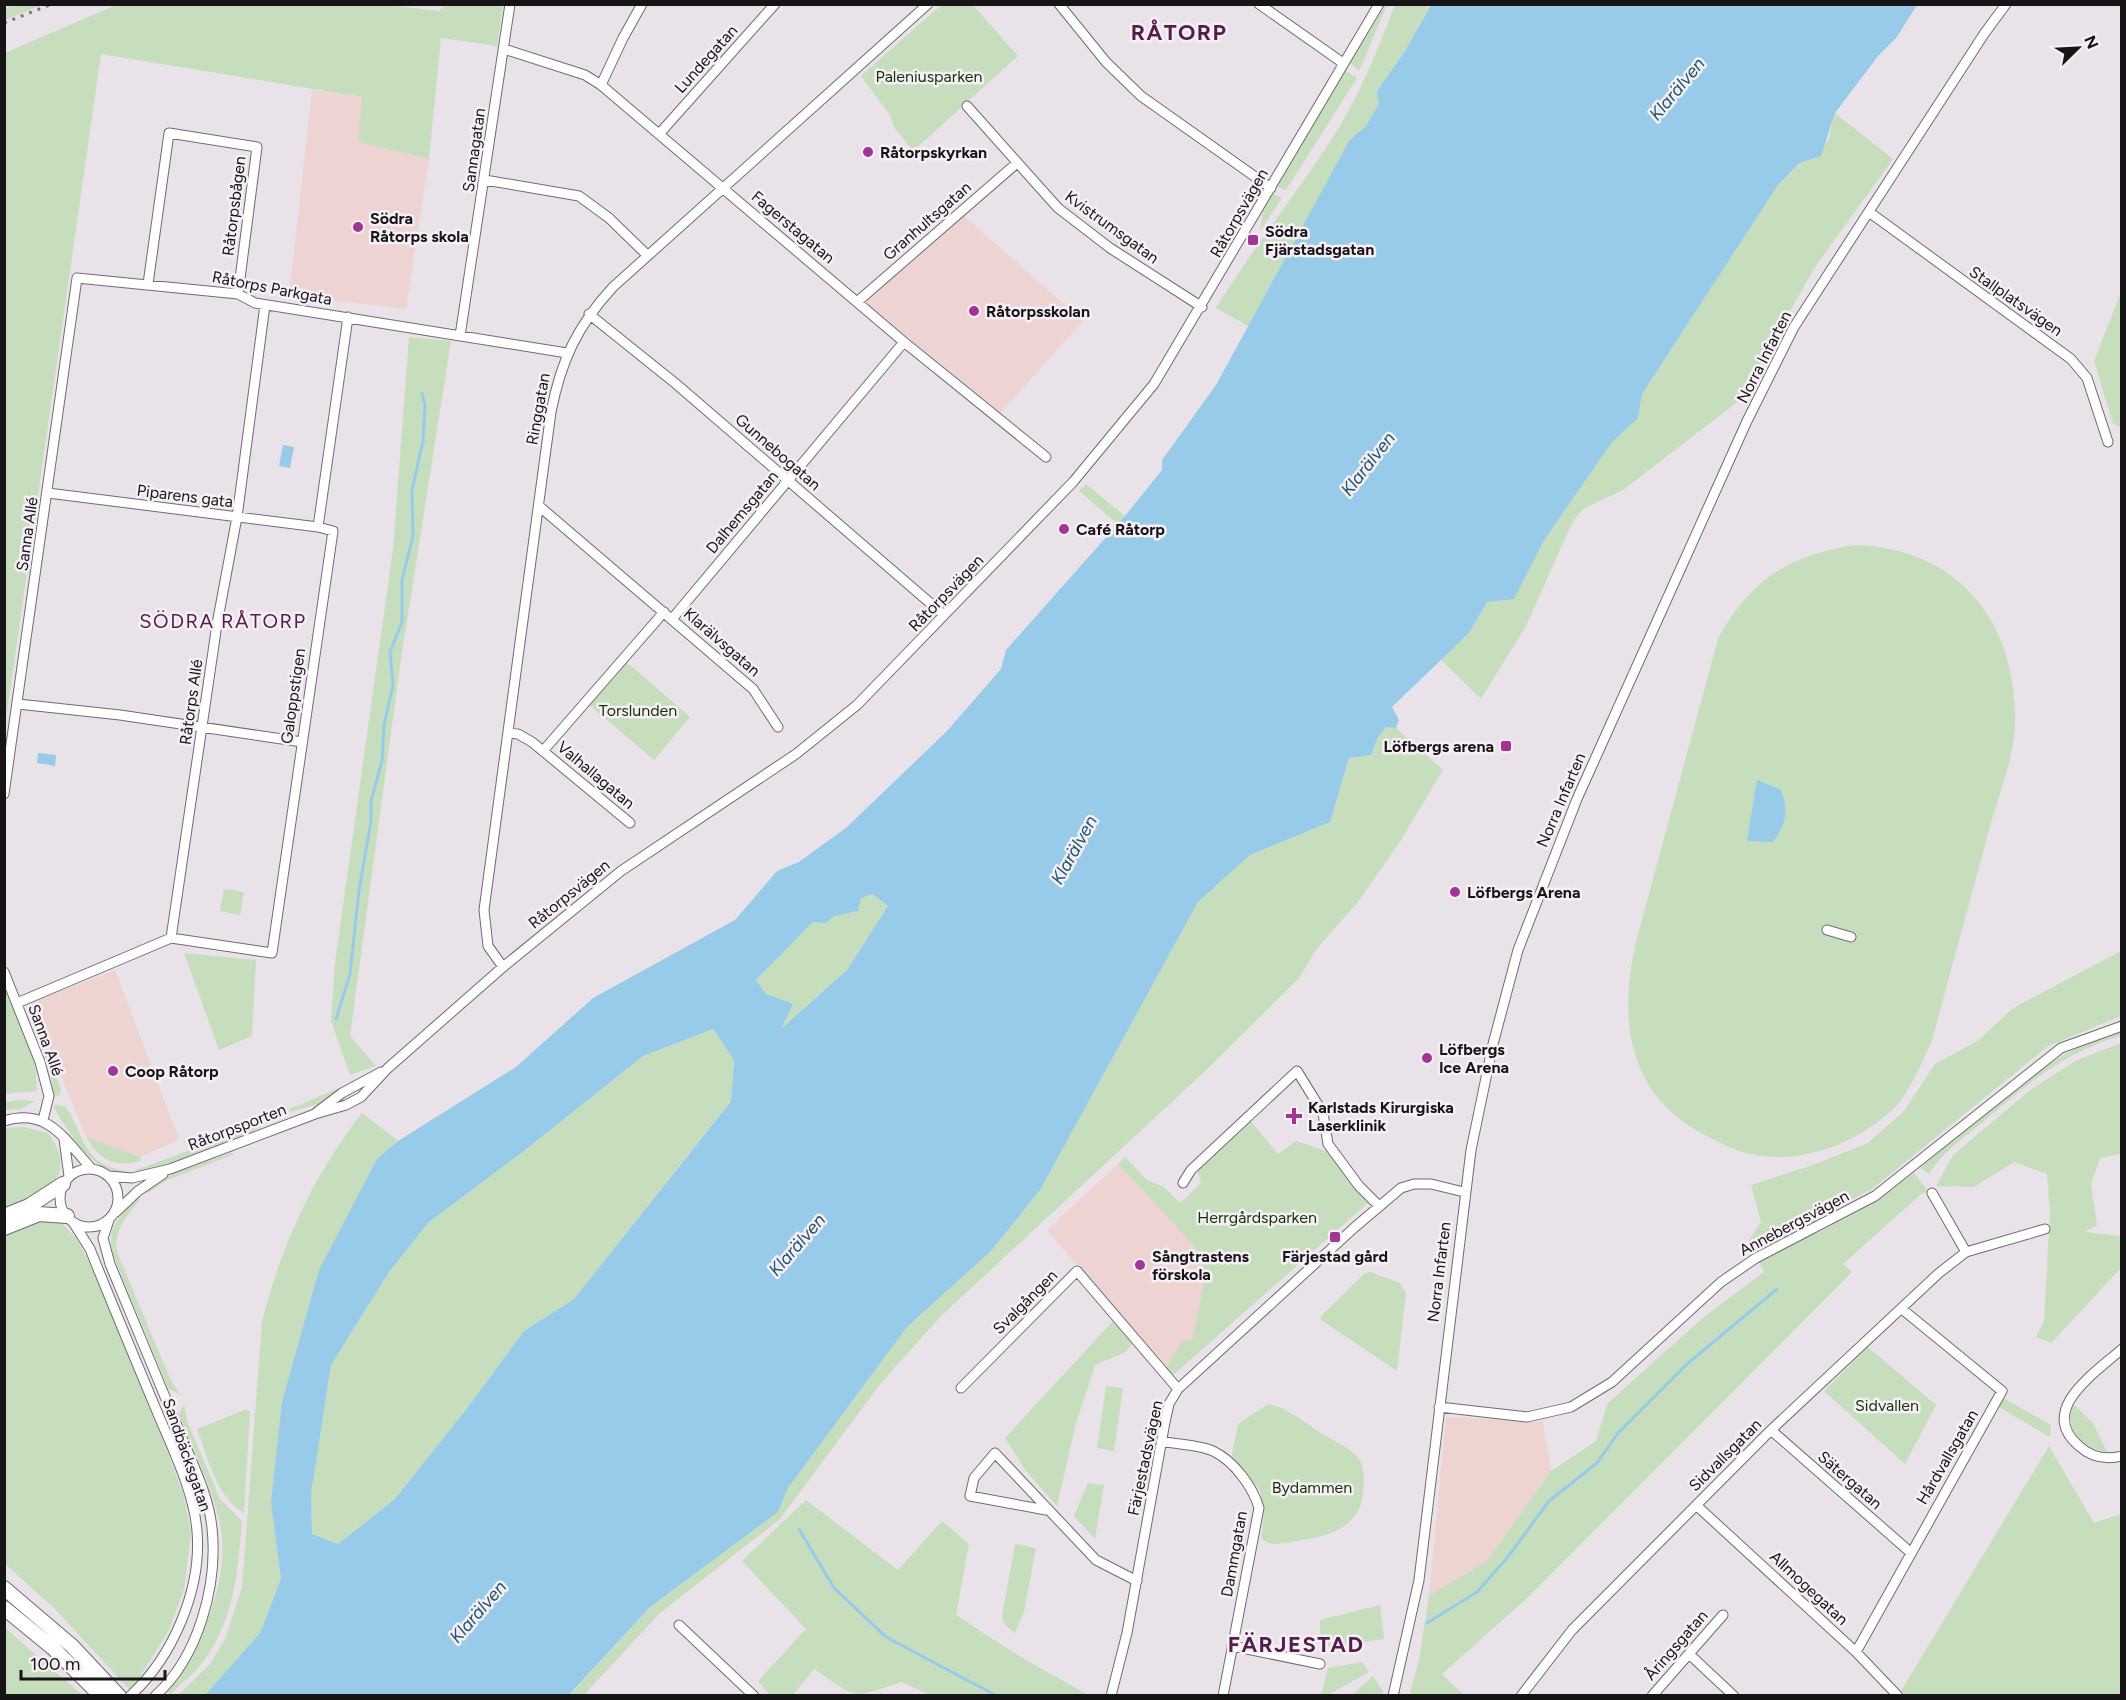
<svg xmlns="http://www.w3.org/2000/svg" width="2126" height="1700" viewBox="0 0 2126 1700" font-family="Figtree,sans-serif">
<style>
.commercial{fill:#eed4d1}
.education{fill:#eed3d3}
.green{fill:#c7debe}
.water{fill:#98caea;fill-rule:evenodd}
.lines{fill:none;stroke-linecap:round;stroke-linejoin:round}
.stream{stroke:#98caea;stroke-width:3}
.minor-casing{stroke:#716b70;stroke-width:11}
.highway-casing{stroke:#716b70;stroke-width:16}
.minor{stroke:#fff;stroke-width:9}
.highway{stroke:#fff;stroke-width:14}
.rail{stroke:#7b767a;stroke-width:3;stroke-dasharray:3 6;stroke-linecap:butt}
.poi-dot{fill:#a23594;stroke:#f6eff6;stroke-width:2}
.labels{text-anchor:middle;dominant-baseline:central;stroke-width:5;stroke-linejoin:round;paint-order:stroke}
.street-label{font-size:16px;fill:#161416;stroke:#f6eff6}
.park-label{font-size:16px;fill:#143104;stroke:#f6eff6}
.poi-label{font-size:16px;font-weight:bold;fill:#161416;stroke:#f6eff6;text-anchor:start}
.water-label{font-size:18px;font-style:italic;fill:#1a5474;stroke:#f6eff6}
.quarter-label{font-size:20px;letter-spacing:1.5px;fill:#531e4c;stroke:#f6eff6}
.district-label{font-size:22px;font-weight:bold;letter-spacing:1.5px;fill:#531e4c;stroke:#f6eff6}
</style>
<rect width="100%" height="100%" fill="#e9e2e8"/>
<path class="commercial" d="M115,970L179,1140L140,1157L86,1137L31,1003Z
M1446,1417L1543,1422L1551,1471L1486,1562L1429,1595Z"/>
<path class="education" d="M312,90L363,97L358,142L429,159L406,309L289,295Z
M964,216L1083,321L1000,413L864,301Z
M1118,1164L1200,1252L1205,1277L1192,1340L1182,1341L1166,1368L1047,1230Z"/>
<path class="green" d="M380,4L439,11L445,5H503L497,46L441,38L429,159L358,142L362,97L101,54L5,726V53L116,5Z
M1386,4L1387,5L1359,71L1350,63Z
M13,5V4L42,5L5,20V9Z
M941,5H973L1018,56L913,151L894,127L890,115L861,76Z
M1395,5H1424L1429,7L1403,54L1377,91L1379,104L1366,127L1349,142L1248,326L1216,308C1255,245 1301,188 1340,126C1363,87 1379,46 1395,5Z
M1345,70L1357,78L1286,190L1277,187Z
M1835,113L1893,159L1815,267L1740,400L1623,490L1583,509L1573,521L1526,626L1481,699L1441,660L1469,633L1487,602L1543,542L1611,442L1638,418L1642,394L1778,185L1799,163L1828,141Z
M1273,194L1282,198L1260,231L1263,210Z
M2121,292L2122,427H2121L2113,424L2094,361Z
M409,337L451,341L401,659L350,1036L376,1066L350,1075L331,1021L335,963L393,549Z
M1086,484L1125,516L1118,524L1079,491Z
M1855,545C1959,548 2018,623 2015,725C2014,758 1999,794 1990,826C1971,898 1951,969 1932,1041C1921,1063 1911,1091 1894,1108C1856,1145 1795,1168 1743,1152C1731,1149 1720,1142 1709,1137C1686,1126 1661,1107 1648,1084C1622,1038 1625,987 1637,938L1718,639C1749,580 1789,555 1855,545Z
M623,659L690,717L654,760L587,703Z
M1386,727L1396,728L1443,770L1401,840L1358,902L1318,947L1299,978L1202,1074L941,1316L881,1383L780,1519L660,1613L584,1695L569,1696L650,1607L778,1512L788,1488L907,1327L991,1251L1040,1190L1198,902L1250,855L1330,822L1349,758L1371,755L1378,737Z
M224,889L244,892L240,915L220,911Z
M872,894L888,906L847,970L779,1031L766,994L756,980L813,922L826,923L833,916L858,911L861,898Z
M2121,951V1016L2048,1046L1872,1189L1815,1218L1818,1233L1873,1203L1914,1173L1928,1191L1920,1195L1843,1264L1852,1272L1525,1600L1442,1674L1464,1695H1413L1410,1692L1419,1660L1429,1595L1486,1562L1551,1471L1596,1441L1607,1404L1705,1316L1764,1272L1749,1240L1761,1222L1751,1185L1810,1166L1868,1143L1904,1111L1935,1064L1979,1040L2013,1008Z
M184,953L256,960L252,1036L219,1050Z
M4,986L35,1062L37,1091L5,1094Z
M713,1029L734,1060L731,1100L574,1299L524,1331L468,1407L395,1499L338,1544L312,1534L311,1494L331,1365L389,1272L428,1223L524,1151L643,1056Z
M2121,1031V1036C2065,1051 2025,1086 1982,1123C1963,1138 1942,1153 1929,1174L1920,1168C1982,1116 2042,1053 2121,1031Z
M40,1038L61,1089L59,1096L54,1095L50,1069L38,1039Z
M2121,1043V1154L2100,1158L2091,1184L2097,1225L2085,1232L2121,1236V1268L2051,1343L2036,1337L2044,1321L2050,1213L2047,1174L2014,1162L1974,1187L1936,1186L1953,1155L2029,1091L2077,1060Z
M337,1089L338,1092L319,1104L290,1112L289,1109Z
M19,1100L35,1101L21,1109L5,1110V1102Z
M54,1105L65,1106C86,1135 80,1163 125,1171L127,1175C97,1170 85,1155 68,1130C62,1121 57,1116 54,1105Z
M362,1113L398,1141L377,1159L360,1194L271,1503L281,1579L260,1633L205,1695L177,1696L210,1664L225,1639L242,1587L262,1321C282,1244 313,1176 362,1113Z
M265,1119V1122L253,1132L137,1175L136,1170L250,1128Z
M1249,1119L1278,1154L1296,1141L1326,1151L1369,1202L1172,1376L1166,1368L1182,1341L1192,1340L1205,1277L1200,1252L1118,1164L1125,1157L1147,1180L1164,1187L1180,1203L1201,1183L1197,1167Z
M23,1127L48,1133C81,1178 43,1194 4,1210V1128Z
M86,1137L140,1157L141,1161C115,1168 99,1160 86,1137Z
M231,1153L235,1154L165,1181L147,1194L145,1191L166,1176Z
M137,1197L140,1200C126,1217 114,1229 117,1252L171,1381L181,1395L168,1388L113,1255L111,1242L112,1230L119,1218Z
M41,1219L62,1223L75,1237L89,1262L129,1353L183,1493L191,1532L184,1589L169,1630L131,1691L55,1609L5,1564V1236Z
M1370,1272L1400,1283L1406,1294L1397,1371L1321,1320V1316L1365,1273Z
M1113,1321L1133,1343L1124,1353L1095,1365L1076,1423L1057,1506L1026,1471L1005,1438Z
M1868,1347L1936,1405L1905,1464L1824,1391Z
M1106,1386L1123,1388L1114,1451L1097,1448Z
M2003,1398L2051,1425L2050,1437L1999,1407Z
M2071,1402L2093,1423L2107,1452C2083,1448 2062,1429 2071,1402Z
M184,1404L187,1421L220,1499L242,1521C238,1569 235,1616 206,1658C197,1671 182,1683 171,1694L167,1692C201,1643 233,1580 219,1519C210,1484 193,1449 179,1415Z
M1268,1404C1287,1407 1304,1423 1321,1433C1333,1441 1350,1447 1359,1459C1365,1468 1364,1481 1363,1491C1361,1536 1313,1538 1278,1544L1268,1543L1261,1538L1264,1513L1260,1490L1231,1459L1238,1424Z
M244,1410L250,1411L244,1513C216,1497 208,1457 197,1429Z
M2049,1446L2094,1523L2121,1514V1695H1905L1901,1691Z
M1088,1483L1104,1485L1095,1539L1074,1516Z
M806,1500L898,1570L942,1521L969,1544L956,1615L1019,1656L1088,1695H930L901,1682C850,1700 858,1698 814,1669L793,1695H770L758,1681L806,1629L742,1561Z
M1015,1544L1036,1548L1024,1612L1015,1633L1004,1624L1002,1617Z
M1380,1605L1384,1639L1331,1647L1320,1646V1620Z
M5,1628L82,1695H5Z
M1362,1662L1369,1672L1328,1695H1321L1328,1668Z
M1373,1676L1383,1691L1382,1695H1352Z"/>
<path class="water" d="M1431,5H1917L1896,38L1878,56L1835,113L1821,156L1799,163L1778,185L1642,394L1638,418L1612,442L1578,491L1543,542L1514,599L1487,602L1469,633L1392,707L1399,720L1396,728L1386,727L1378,737L1371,755L1349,758L1330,822L1250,855L1198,902L1040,1190L991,1251L907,1327L788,1488L778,1512L650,1607L569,1695H205L260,1633L281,1579L271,1503L282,1402L319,1270L377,1159L398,1141L516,1067L593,998L735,920L777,871L799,862L847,827L947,731L1001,669L1006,650L1125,516L1162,470V460L1216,385L1349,141L1366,126L1379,104L1377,91L1403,54ZM872,894L888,906L847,970L781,1029L793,1004L766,994L756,980L813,922L826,923L834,916L858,911L861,898ZM713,1029L734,1060L731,1101L574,1299L524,1331L468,1407L395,1499L338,1544L312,1534L311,1494L331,1365L389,1272L428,1223L524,1151L643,1056Z
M283,445L294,447L290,468L279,466Z
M38,753L56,755L55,766L37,763Z
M1757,780L1781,790C1789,812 1786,823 1773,842L1747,841Z"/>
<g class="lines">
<path class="stream" d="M336,1019L350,974L359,890L371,821V801L382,761L384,725L393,685L390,652L402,622V580L413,536L412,490L423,441L425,405L422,393
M799,1529L834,1588L886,1637L997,1696
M1427,1623L1477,1592L1507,1558L1549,1501L1597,1463L1618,1433L1687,1364L1777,1289
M1367,1696V1695"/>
<g class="minor-casing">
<path id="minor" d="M1059,4L1106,62L1141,96L1271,188
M1259,4L1343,63
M504,49L585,75L601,85L904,342L1046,457
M601,85L623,38L642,4
M967,106L1058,208L1110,248L1202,307
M660,133L775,4
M485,180L579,196L609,218L647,255
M1869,212L2071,359L2087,378L2108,442
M148,284L169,133L257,147L238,294
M857,302L1017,163
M589,314L675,383L944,615
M460,336L510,4
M48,493L318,527
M539,506L753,689L778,727
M672,619L904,342
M18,704L120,715L302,742
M508,733L518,734L532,742L630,823
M543,751L664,612
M4,794L77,278L238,294L255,303L567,353
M1827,930L1851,937
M171,938L272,953L333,531L318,527L348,317
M503,967L488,946L484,910L551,412C561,361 577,326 613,287L928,4
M4,972L40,1062L49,1096L43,1120
M17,1003L171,938L217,624L237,517L265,305
M317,1112L342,1093L381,1072
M4,1121C48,1107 65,1140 91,1168
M64,1139L69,1176
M60 1198a29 29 0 1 1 58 0a29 29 0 1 1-58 0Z
M109,1176L132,1178L170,1169L315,1114L346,1105L361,1097L388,1068L503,967L621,871L796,754L857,705L1073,482L1154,384L1379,4
M1183,1183L1191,1170L1297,1071L1323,1113L1328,1144L1359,1186L1379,1206
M1932,1193L1966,1252
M116,1212L138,1191L163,1174
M109,1220L103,1238L110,1264C133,1320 157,1377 180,1433C192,1463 209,1496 212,1528C218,1584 199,1657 155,1696
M73,1222L90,1249C112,1304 135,1359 158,1414C173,1450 194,1492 197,1531C202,1589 173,1657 130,1696
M2122,1349C2095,1373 2037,1410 2079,1446C2091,1457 2106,1460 2122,1456
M961,1388L1077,1271L1178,1389
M1439,1407L1527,1417L1571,1407L1612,1382L1721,1282L1756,1258L1875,1196L2061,1048L2122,1026
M1771,1430L1910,1552
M1162,1441C1178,1445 1198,1444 1213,1451C1234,1461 1253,1487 1259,1508L1223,1696
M1696,1505L1856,1652L1898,1696
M1046,1510L970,1496L974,1478L995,1453L1096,1560L1137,1581
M679,1625L754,1696
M1232,1646L1320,1664
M1856,1652L2002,1391L1902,1309
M1689,1654L1734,1696
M1111,1696L1127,1633L1165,1422L1169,1404L1178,1389L1355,1227L1401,1188L1414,1184H1431L1464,1192
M1393,1696L1419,1580L1471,1150L1493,1044L1518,950L1577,799L1747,421L1794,327L1984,34L2006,4
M1521,1696L1572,1630L1771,1430L1939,1273L1966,1252L2045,1229
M1652,1696L1723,1615"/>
</g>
<g class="highway-casing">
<path id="highway" d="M4,1216L29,1206L63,1184
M4,1228L39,1214L67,1216
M4,1588L72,1646L119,1696
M4,1608L53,1648L101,1696"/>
</g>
<use href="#minor" class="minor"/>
<use href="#highway" class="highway"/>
<path class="rail" d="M4,23L52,4"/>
</g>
<g class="poi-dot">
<circle cx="868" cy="152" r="6"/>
<circle cx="358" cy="227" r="6"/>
<rect x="1247" y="234" width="12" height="12" rx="3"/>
<circle cx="974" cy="311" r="6"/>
<circle cx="1064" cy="529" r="6"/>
<rect x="1500" y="740" width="12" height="12" rx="3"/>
<circle cx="1455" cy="892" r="6"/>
<circle cx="1427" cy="1058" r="6"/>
<circle cx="113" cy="1071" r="6"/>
<path d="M1291 1107h6v6h6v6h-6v6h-6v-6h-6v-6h6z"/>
<rect x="1329" y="1231" width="12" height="12" rx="3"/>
<circle cx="1140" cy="1265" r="6"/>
</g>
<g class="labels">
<g class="street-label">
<text transform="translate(706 59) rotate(-48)">Lundegatan</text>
<text transform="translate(474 150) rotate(-82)">Sannagatan</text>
<text transform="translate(234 206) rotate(-83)">Råtorpsbågen</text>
<text transform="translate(1239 213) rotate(-60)">Råtorpsvägen</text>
<text transform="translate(927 221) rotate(-41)">Granhultsgatan</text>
<text transform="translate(793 227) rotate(40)">Fagerstagatan</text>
<text transform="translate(1112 227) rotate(36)">Kvistrumsgatan</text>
<text transform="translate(272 288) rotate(11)">Råtorps Parkgata</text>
<text transform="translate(2016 301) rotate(35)">Stallplatsvägen</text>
<text transform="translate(1764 357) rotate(-63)">Norra Infarten</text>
<text transform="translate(538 409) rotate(-80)">Ringgatan</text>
<text transform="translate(778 452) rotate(41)">Gunnebogatan</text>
<text transform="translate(185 496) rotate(7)">Piparens gata</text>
<text transform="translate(742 512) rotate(-50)">Dalhemsgatan</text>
<text transform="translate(27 534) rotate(-82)">Sanna Allé</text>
<text transform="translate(946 593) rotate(-46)">Råtorpsvägen</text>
<text transform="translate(722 642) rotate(41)">Klarälvsgatan</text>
<text transform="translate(293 696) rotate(-82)">Galoppstigen</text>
<text transform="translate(191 702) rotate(-82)">Råtorps Allé</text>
<text transform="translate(596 775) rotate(40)">Valhallagatan</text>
<text transform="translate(1561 800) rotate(-67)">Norra Infarten</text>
<text transform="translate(569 894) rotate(-39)">Råtorpsvägen</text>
<text transform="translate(46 1040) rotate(70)">Sanna Allé</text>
<text transform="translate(237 1127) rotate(-21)">Råtorpsporten</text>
<text transform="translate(1794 1223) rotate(-28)">Annebergsvägen</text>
<text transform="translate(1439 1272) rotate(-83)">Norra Infarten</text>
<text transform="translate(1025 1302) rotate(-45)">Svalgången</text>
<text transform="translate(187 1455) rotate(71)">Sandbäcksgatan</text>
<text transform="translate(1725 1455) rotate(-45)">Sidvallsgatan</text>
<text transform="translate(1947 1457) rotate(-60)">Hårdvallsgatan</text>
<text transform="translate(1145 1458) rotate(-78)">Färjestadsvägen</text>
<text transform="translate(1850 1480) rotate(41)">Sätergatan</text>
<text transform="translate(1234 1554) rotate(-80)">Dammgatan</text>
<text transform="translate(1809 1588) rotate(43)">Allmogegatan</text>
<text transform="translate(1676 1645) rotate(-49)">Åringsgatan</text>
</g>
<g class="park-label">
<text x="929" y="76">Paleniusparken</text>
<text x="638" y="710">Torslunden</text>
<text x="1257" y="1217">Herrgårdsparken</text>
<text x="1887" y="1405">Sidvallen</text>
<text x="1312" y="1487">Bydammen</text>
</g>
<g class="poi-label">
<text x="880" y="152">Råtorpskyrkan</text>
<text x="370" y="218">Södra<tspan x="370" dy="18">Råtorps skola</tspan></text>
<text x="1265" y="231">Södra<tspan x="1265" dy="18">Fjärstadsgatan</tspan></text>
<text x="986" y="311">Råtorpsskolan</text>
<text x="1076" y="529">Café Råtorp</text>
<text x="1494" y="746" text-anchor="end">Löfbergs arena</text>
<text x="1467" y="892">Löfbergs Arena</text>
<text x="1439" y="1049">Löfbergs<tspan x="1439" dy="18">Ice Arena</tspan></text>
<text x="125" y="1071">Coop Råtorp</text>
<text x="1308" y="1107">Karlstads Kirurgiska<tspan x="1308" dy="18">Laserklinik</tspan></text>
<text x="1152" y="1256">Sångtrastens<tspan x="1152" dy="18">förskola</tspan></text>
<text x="1335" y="1256" text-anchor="middle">Färjestad gård</text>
</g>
<g class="water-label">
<text transform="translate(1677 89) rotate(-50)">Klarälven</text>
<text transform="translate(1368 464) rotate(-52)">Klarälven</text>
<text transform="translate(1074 850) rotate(-61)">Klarälven</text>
<text transform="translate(797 1245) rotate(-49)">Klarälven</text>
<text transform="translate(478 1612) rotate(-49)">Klarälven</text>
</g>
<g class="quarter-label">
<text x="223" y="621">SÖDRA RÅTORP</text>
</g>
<g class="district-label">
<text x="1179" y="32">RÅTORP</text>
<text x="1296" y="1644">FÄRJESTAD</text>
</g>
</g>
<rect width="2126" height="1700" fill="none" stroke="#161416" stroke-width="12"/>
<g transform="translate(2078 48) rotate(66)" stroke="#f6eff6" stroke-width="4.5" paint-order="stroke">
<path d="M0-4.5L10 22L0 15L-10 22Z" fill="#161416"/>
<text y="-9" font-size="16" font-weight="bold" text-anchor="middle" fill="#161416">N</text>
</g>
<path d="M21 1670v9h144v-9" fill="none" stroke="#161416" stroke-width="3"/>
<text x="30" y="1670" font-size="18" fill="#161416" stroke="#f6eff6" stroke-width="4.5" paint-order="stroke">100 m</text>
</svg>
